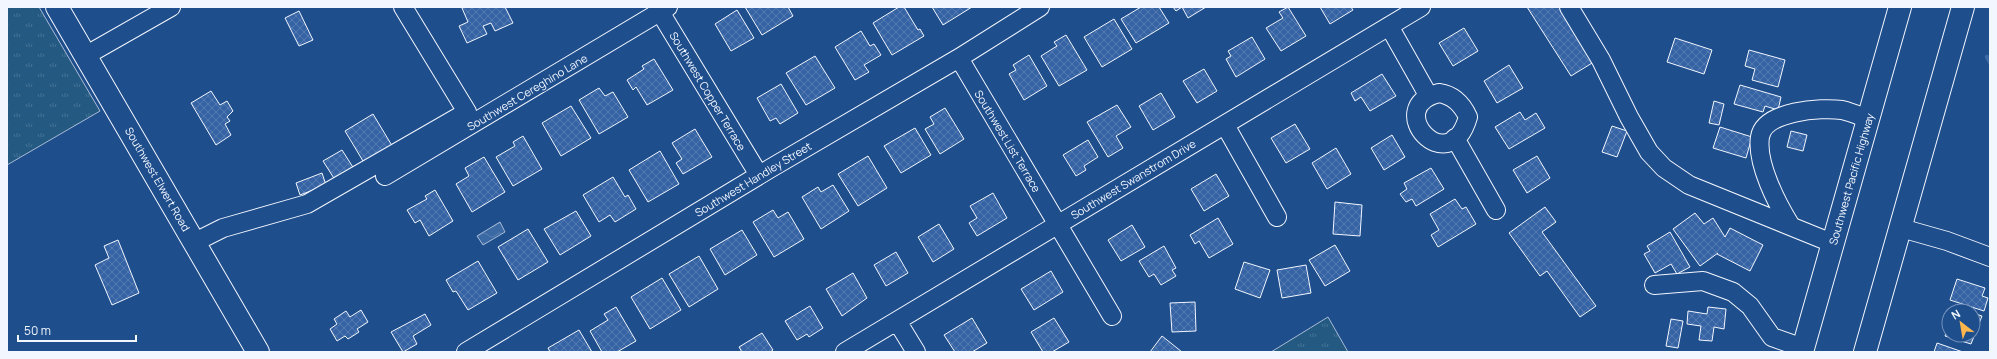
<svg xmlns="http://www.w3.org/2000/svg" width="1997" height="359" viewBox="0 0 1997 359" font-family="Manrope,sans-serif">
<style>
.grass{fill:url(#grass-tufts);stroke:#a8bbd7}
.water{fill:url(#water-waves);stroke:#a8bbd7}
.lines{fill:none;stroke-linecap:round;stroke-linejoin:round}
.stream{stroke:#3b69a3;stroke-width:4.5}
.building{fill:url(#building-cross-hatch);stroke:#f2f6ff}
.minor-casing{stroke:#f2f6ff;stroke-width:20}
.major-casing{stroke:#f2f6ff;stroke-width:24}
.highway-casing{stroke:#f2f6ff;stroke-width:24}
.minor{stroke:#1f4e8c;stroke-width:18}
.major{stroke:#1f4e8c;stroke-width:22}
.highway{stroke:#1f4e8c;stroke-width:22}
.labels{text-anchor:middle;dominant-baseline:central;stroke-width:3;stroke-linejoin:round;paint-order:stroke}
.street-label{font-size:11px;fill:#f2f6ff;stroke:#1f4e8c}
</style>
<defs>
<pattern id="grass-tufts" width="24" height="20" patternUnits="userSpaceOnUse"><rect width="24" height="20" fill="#245a82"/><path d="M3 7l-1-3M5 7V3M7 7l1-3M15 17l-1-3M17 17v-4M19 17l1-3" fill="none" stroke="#447295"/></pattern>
<pattern id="water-waves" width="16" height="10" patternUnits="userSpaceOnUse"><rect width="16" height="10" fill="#3b69a3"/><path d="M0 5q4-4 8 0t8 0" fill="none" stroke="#587fb1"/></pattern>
<pattern id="building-cross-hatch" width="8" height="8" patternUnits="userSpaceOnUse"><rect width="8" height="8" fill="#3563a3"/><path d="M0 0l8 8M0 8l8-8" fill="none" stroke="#537ab1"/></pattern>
</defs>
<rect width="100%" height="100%" fill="#1f4e8c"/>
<path class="grass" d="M7,7H39L100,111L7,165Z
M1328,317L1348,352H1271Z"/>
<path class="water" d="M500,222L505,232L483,245L477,236Z"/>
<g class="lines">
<path class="stream" d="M1987,57L1990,62"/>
</g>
<path class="building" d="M465,7H505L513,23L495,31L491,23L483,26L487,34L467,43L459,26L468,22L462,8Z
M745,7H788L793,16L762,35Z
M899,7H904L918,30L920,29L924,36L892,55L873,23Z
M932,7H972L943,25Z
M1141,7H1159L1169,23L1136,43L1121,19Z
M1173,7H1206L1188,18L1182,7L1176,11Z
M1288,7L1306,36L1281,51L1266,28L1283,18L1279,12Z
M1320,7H1351L1353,10L1330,24Z
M1527,7H1563L1597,60L1571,76Z
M737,10L754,38L731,51L715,24Z
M299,11L313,40L299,46L285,18Z
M1114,19L1132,49L1102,67L1084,37Z
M1464,28L1478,51L1453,66L1439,43Z
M861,31L870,46L874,44L881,55L864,65L869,72L855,80L835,47Z
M1066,35L1087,70L1059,86L1041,56L1057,46L1054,42Z
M1252,37L1265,59L1236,77L1226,59L1231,56L1228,51Z
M1675,38L1712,50L1704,74L1667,62Z
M1749,50L1785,60L1778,87L1752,80L1755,69L1745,66Z
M1029,55L1047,86L1024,100L1009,74L1016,70L1013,65Z
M815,56L835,88L806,105L786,73Z
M654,59L673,90L647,105L636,87L633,90L627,80L644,69L642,66Z
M1509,65L1523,88L1497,103L1484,81Z
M1204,69L1217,91L1197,103L1183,81Z
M1382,74L1396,96L1370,111L1361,97L1355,101L1351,93Z
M781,84L798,113L780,124L776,118L770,121L757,98Z
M1740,85L1781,97L1778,110L1765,106L1763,112L1734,104Z
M599,88L605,96L613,92L628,117L599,134L579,100Z
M211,91L220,105L227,101L233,111L227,117L230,121L225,124L231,135L216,145L191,103Z
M1161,93L1175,117L1153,130L1139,106Z
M1714,101L1724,104L1719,125L1709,123Z
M1117,105L1131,127L1116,136L1123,148L1108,157L1087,122Z
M571,106L591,138L561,156L542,123Z
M945,108L964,139L940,154L925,129L934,124L930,117Z
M1520,112L1525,120L1536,113L1545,128L1509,149L1495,127Z
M373,114L394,149L366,166L345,131Z
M1295,124L1310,149L1286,163L1271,138Z
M1612,126L1627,131L1617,157L1602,152Z
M1720,127L1752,137L1746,158L1713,148Z
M915,128L931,155L901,173L884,146Z
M695,129L712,157L683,174L676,163L682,159L672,143Z
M1791,131L1807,135L1803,151L1787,147Z
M1392,135L1405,157L1384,170L1371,148Z
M523,136L542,169L513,186L496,157L515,146L513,142Z
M1088,140L1098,157L1084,166L1086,170L1076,176L1063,155Z
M1336,148L1351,174L1327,189L1312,163Z
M342,150L356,172L337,183L323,161Z
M660,151L679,184L648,202L629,170Z
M868,156L887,188L858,206L838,174Z
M1537,156L1550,178L1527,193L1513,170Z
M484,157L505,192L472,212L456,184L469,176L465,168Z
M1431,168L1444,189L1416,206L1412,199L1406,202L1400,194L1407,189L1404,183Z
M322,173L326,185L300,195L296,183Z
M1216,174L1229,196L1204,211L1191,189Z
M613,177L625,197L628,195L636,209L615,222L610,215L599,222L583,195Z
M833,185L849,211L821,229L802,197L818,187L821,192Z
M435,190L453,221L429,236L420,220L415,223L407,210L427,199L425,196Z
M993,193L1007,218L977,236L969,223L977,218L970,206Z
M1455,199L1462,209L1466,207L1476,224L1438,247L1431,235L1439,230L1430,214Z
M1335,202L1362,205L1360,236L1333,234Z
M1545,207L1556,222L1542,232L1596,306L1580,317L1547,271L1540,276L1509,233Z
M773,210L778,218L788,212L804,239L774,257L753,222Z
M576,211L591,236L560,255L544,229Z
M1695,213L1704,224L1713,218L1725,237L1730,228L1763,245L1750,271L1717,254L1718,253L1700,266L1673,229Z
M1218,218L1233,244L1209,258L1199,241L1195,244L1190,235Z
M939,224L954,249L933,262L918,237Z
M1132,225L1145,247L1121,261L1108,240Z
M528,229L548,262L518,280L498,247Z
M742,230L757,255L725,275L710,249Z
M1670,232L1690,267L1677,274L1671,264L1655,273L1644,254L1650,251L1647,246Z
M118,240L139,293L112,305L95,265L109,258L104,246Z
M1335,245L1350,271L1325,286L1309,260Z
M1164,246L1176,268L1172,270L1176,276L1161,285L1154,274L1149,277L1139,261Z
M896,252L908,273L886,286L874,265Z
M699,256L718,289L689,307L669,274Z
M478,261L497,293L468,310L456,291L453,292L446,280Z
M1244,262L1270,270L1260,298L1235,289Z
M1306,265L1311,293L1282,298L1277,270Z
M1051,271L1063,292L1034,310L1021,289Z
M853,273L867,298L842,316L826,289Z
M662,278L681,310L650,329L631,297Z
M1957,279L1985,288L1982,296L1988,298L1984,311L1950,300Z
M1195,302L1196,331L1172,332L1170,303Z
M810,306L823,328L809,337L807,334L797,340L785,321Z
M616,307L636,341L617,352H602L590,331L608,320L604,314Z
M1708,307L1726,309L1724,329L1714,327L1712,341L1699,340L1701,326L1687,324L1688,311L1707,314Z
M361,310L368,322L357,329L359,332L348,339L345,336L337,341L330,329L337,324L334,319L346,311L350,317Z
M1973,313L1982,316L1971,344L1945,336L1949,324V335H1973Z
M425,314L431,325L413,336L417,344L403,352L391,332Z
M972,318L987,343L972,352H955L944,335Z
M1054,318L1069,342L1052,352H1043L1031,332Z
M1671,319L1683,321L1678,348L1666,346Z
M579,330L592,352H550L548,348Z
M762,333L773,350L770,352H742L739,347Z
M1162,336L1182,352H1150Z
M1937,343L1963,352H1934Z"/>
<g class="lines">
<g class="minor-casing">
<path id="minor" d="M657,7L759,175
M1569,7L1601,60L1629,117L1649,152L1664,168L1689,185L1832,243
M1389,26L1428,95
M85,56L171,7
M959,58L1112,316
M1439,93C1453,95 1462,104 1468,117C1449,183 1381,107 1439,93Z
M1225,125L1277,217
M1455,138L1496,210
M385,176L668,7
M1791,226C1777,204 1756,163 1760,137C1764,111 1821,107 1842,110C1851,112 1860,116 1868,119
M1901,228L1947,241L1990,257
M195,242L223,228L307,204L467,112L403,7
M1654,285L1703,281L1733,292L1750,306L1772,337L1803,348
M897,321L916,352
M466,352L771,168L959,58L1040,7
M845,352L1421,7"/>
</g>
<g class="major-casing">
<path id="major" d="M57,7L258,352"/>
</g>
<g class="highway-casing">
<path id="highway" d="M1802,352L1900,7
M1865,352L1963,7"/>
</g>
<use href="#minor" class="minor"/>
<use href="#major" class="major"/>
<use href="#highway" class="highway"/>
</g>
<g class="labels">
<g class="street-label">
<text transform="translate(708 91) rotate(59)">Southwest Copper Terrace</text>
<text transform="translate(527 92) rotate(-31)">Southwest Cereghino Lane</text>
<text transform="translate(1008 141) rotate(59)">Southwest List Terrace</text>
<text transform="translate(158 179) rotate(60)">Southwest Elwert Road</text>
<text transform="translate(753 179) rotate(-31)">Southwest Handley Street</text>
<text transform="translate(1133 179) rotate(-31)">Southwest Swanstrom Drive</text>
<text transform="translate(1851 179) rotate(-74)">Southwest Pacific Highway</text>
</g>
</g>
<rect width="1997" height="359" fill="none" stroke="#f2f6ff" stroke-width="16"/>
<g transform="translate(1961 323) rotate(329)"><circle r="19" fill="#1f4e8c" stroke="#7391ba"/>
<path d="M0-3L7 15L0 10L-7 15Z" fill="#ffb74d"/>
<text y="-6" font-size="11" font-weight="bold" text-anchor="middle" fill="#f2f6ff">N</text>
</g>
<path d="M18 335v6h118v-6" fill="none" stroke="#f2f6ff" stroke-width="2"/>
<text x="24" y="335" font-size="12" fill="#f2f6ff" stroke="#1f4e8c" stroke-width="3" paint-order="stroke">50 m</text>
</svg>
